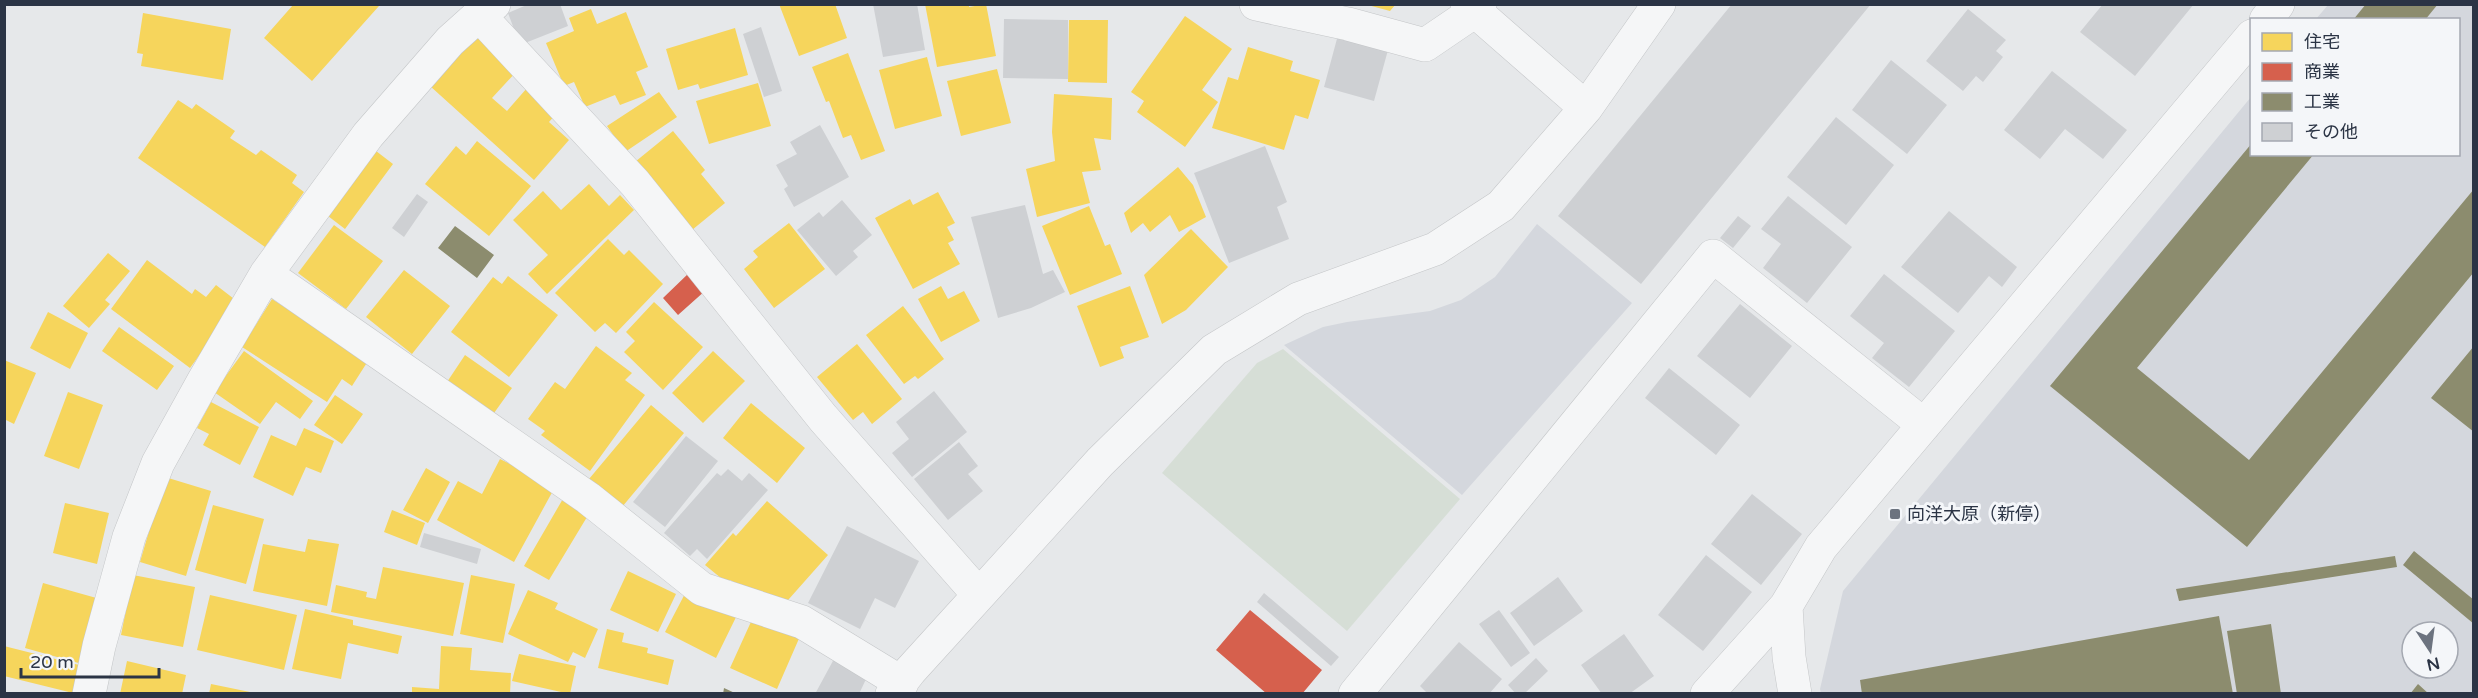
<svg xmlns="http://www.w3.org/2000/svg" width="2478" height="698" viewBox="0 0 2478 698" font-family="'Varela Round','Noto Sans JP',sans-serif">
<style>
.built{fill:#d4d7dd;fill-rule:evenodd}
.green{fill:#d6ded6}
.homes{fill:#f6d55c}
.shops{fill:#d6604d}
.industry{fill:#8c8c6e}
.building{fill:#ced0d3}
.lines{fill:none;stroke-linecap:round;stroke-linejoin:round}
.minor-casing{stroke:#c4c6c8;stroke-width:34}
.minor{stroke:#f5f6f7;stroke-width:33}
.poi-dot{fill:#6c737f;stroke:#f4f6f9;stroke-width:2}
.labels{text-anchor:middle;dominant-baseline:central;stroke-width:6;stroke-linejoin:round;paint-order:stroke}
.poi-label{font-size:18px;fill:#2b3445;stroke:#f4f6f9;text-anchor:start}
</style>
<rect width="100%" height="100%" fill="#e6e8ea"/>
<path class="built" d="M2328,5H2473V693L1821,694L1820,689L1843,591L2251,97L2252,154H2458V20L2316,19ZM2412,632H2448V668H2412Z
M1537,224L1632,303L1462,495L1284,345L1323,327L1347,322L1430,311L1461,300L1495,277Z"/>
<path class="green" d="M1283,349L1460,499L1347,631L1162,473L1257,363Z"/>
<path class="homes" d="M779,4H835L847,38L799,56Z
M925,4H969V7L986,4L996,56L937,67Z
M1364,4H1396L1390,11Z
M293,5H377L379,6L312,81L264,38Z
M591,9L597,24L626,12L648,67L636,72L646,95L620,105L615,95L585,107L574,82L564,86L546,43L574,31L569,18Z
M143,13L231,29L223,80L141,66L143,54L137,53Z
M1185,16L1232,49L1202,90L1218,102L1185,147L1137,112L1144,101L1131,92Z
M1069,20H1108L1107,83L1068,82Z
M735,28L748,75L700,89L698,84L678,90L666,49Z
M477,34L517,71L492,98L507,111L527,88L556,114L549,122L569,140L534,180L430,86Z
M1248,47L1293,61L1290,71L1320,80L1308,119L1295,115L1284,150L1212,128L1228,77L1238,80Z
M848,53L885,151L861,160L851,135L843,138L829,101L826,102L812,67Z
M927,57L942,116L895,129L879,70Z
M997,69L1011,123L961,136L947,81Z
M758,83L771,126L709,144L696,101Z
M659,92L677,117L625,152L607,126Z
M1054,94L1112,98L1111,140L1094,138L1101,170L1082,172L1090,203L1037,217L1026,169L1055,161L1052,132Z
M178,100L192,109L196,104L235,131L230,138L256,155L261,150L297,175L292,183L304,192L265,247L138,158Z
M673,131L705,170L701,174L725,203L692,230L630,166Z
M477,141L531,186L489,236L425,184L456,146L466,155Z
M376,151L393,164L345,229L328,216Z
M1178,167L1193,185L1206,217L1179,232L1170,215L1150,232L1143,223L1131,233L1124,213Z
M589,184L609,206L620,195L634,210L547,294L528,274L548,255L513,220L543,191L561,210Z
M938,192L955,223L947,227L954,240L948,243L960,264L913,289L875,218L910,199L913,205Z
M1089,206L1105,246L1110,244L1122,274L1070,295L1042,226Z
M789,223L825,269L774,308L744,269L758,257L753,251Z
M334,225L383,261L346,309L298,273Z
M1191,229L1228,267L1186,310L1162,324L1144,275Z
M608,239L624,255L629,250L663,284L616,333L605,323L595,332L555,293Z
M108,253L130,271L105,300L110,304L89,328L63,306Z
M147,260L192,294L195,289L206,297L216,285L238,302L190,368L111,309Z
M404,270L450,306L412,354L366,317Z
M508,276L558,315L509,377L451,332L493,277L502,284Z
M941,286L948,299L964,291L980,321L941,342L918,299Z
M1130,286L1149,337L1120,347L1124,358L1100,367L1077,306Z
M272,299L368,361L352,386L342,379L327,402L242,347Z
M654,302L703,347L663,390L624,352L635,341L626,332Z
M903,306L944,359L918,379L915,376L904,384L866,335Z
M48,312L88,333L70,369L30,348Z
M119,327L174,366L157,390L102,351Z
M857,344L902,399L872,424L863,412L853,420L817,377Z
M596,346L632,373L625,380L645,395L590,471L541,435L545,431L528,419L555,382L565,389Z
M244,351L313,401L300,419L276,402L260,424L214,392Z
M713,351L745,381L703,423L672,393Z
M465,355L512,388L489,420L443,388Z
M4,360L36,373L14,424L4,419Z
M68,392L103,405L79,469L44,456Z
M335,395L363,414L342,444L314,425Z
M211,402L259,427L240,465L203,445L209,434L197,428Z
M751,403L805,448L777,483L723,438Z
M651,405L684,433L622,507L589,479Z
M304,428L334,441L321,473L306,467L293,496L253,477L271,435L296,446Z
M500,459L555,487L514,562L437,520L458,481L482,494Z
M426,468L450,482L428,523L403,510Z
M165,477L211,491L186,576L140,562Z
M564,497L590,512L549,580L524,566Z
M767,501L828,555L781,608L730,580L727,583L705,565L733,533L736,536Z
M65,503L109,513L97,564L53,553Z
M213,505L264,519L246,584L195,570Z
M392,510L425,523L417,545L384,532Z
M308,539L339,544L327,606L253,591L263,544L305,552Z
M383,567L464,583L453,636L331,612L336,585L367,592L366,597L376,599Z
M628,571L676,594L658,632L610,610Z
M133,575L195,587L183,647L121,635Z
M471,575L515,584L503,643L460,634Z
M43,583L100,599L82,664L25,648Z
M690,584L740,609L716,658L665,632Z
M528,590L558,603L555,609L598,629L585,658L573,652L568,662L508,634Z
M210,595L297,615L284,670L197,650Z
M305,609L353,620V625L402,636L398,654L348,643L341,679L292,669Z
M755,613L801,634L777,689L730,668Z
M607,629L624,633L622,642L648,648L647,653L674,660L668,685L598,668Z
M4,646L83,666L77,694L4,676Z
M441,646L472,648L470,670L511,673L510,694H412V687L439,689Z
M519,654L576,666L570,694L512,681Z
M127,661L186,675L182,694H120Z
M211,684L250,692V694H209Z"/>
<path class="shops" d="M690,272L706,290L678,315L663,298Z
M1250,610L1322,670L1302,694H1267L1216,650Z"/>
<path class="industry" d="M2366,4H2438L2425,20H2353Z
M2252,143V154H2314L2137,368L2249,460L2474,189V272L2247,547L2050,386Z
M455,226L494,255L477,278L438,248Z
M2474,346V432L2431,398Z
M2414,551L2474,600V624L2403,565Z
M2395,556L2397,567L2179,601L2176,589Z
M2219,616L2233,694H1862L1860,680Z
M2271,624L2281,694H2237L2227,631Z
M2418,684L2429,694H2410Z
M724,688L737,694H723Z"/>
<path class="building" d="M529,4H560L568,26L520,45L508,13Z
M873,4H917L925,50L883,57Z
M1732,4H1871L1641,284L1558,216Z
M2103,4H2194L2135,76L2080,32Z
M1968,9L2006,40L1996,51L2003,57L1983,82L1976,76L1963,91L1926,61Z
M1004,19L1068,20V79L1003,78Z
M761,27L782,91L764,97L743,34Z
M1338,35L1388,50L1374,101L1324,87Z
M1891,60L1947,105L1907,154L1852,110Z
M2052,71L2127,130L2103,159L2065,129L2040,159L2004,130Z
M1836,117L1894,165L1846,225L1787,177Z
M820,125L849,177L794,207L784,189L788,186L776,165L797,154L790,142Z
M1265,146L1287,202L1277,207L1289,239L1229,263L1194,173Z
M417,194L428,202L404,237L392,228Z
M1788,196L1852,247L1807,303L1763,268L1781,244L1761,229Z
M842,200L872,235L853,251L858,257L836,276L797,230L819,212L823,217Z
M1025,205L1043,274L1053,270L1065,292L1031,308L998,318L971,217Z
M1949,211L2017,267L2002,287L1989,276L1958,313L1901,267Z
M1738,216L1751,226L1733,248L1720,238Z
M1884,274L1955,331L1909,387L1872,358L1884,343L1850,316Z
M1740,304L1792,346L1750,398L1697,356Z
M1669,368L1740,425L1716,455L1645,398Z
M934,391L967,432L912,477L892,453L909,439L896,422Z
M686,436L718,461L665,527L633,502Z
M959,442L978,466L968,474L983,491L948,520L914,479Z
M728,469L742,481L749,473L768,490L707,559L697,549L690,556L664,533L717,473L721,476Z
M1752,494L1802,534L1761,585L1711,544Z
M847,526L919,561L895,608L875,598L860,629L808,603Z
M424,533L481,549L477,564L420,547Z
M1706,555L1752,592L1703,651L1658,615Z
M1558,577L1583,611L1534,646L1510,613Z
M1264,593L1339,657L1331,666L1257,602Z
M1499,610L1530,653L1511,667L1479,624Z
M1624,634L1654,676L1629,694H1602L1581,665Z
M1459,642L1502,679L1489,694H1428L1420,686Z
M1536,658L1548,671L1524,694H1516L1508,685Z
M834,659L867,677L859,694H815Z"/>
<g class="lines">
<g class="minor-casing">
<path id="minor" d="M1256,4L1348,24L1425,45L1475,11L1480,4
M1467,4L1586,108
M479,15L635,183L823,418L979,595
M2266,20L2278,4
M266,274L588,498L702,589L802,622L902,683
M1786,606L1789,657L1795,694
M89,694L99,646L129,537L158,463L204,380L266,274L368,135L450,41L489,6L494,4
M892,694L910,671L1100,462L1214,350L1298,299L1435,249L1501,206L1586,108L1659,4
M1355,694L1713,256L1924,425
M1707,694L1786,606L1821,547L2252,36"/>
</g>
<use href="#minor" class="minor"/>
</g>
<rect class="poi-dot" x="1889" y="508" width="12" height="12" rx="3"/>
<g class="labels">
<g class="poi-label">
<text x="1907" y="514">向洋大原（新停）</text>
</g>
</g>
<rect width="2478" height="698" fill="none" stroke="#2b3445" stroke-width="12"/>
<rect x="2250" y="18" width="210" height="138" fill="#f4f6f9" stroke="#a4a8b1" stroke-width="1.5"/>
<rect x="2262" y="33" width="30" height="18" fill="#f6d55c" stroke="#a4a8b1" stroke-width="1.5"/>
<text x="2304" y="48" font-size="18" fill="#2b3445">住宅</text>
<rect x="2262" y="63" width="30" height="18" fill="#d6604d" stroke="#a4a8b1" stroke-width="1.5"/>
<text x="2304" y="78" font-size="18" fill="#2b3445">商業</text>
<rect x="2262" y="93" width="30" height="18" fill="#8c8c6e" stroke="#a4a8b1" stroke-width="1.5"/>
<text x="2304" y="108" font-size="18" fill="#2b3445">工業</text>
<rect x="2262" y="123" width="30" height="18" fill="#ced0d3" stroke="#a4a8b1" stroke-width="1.5"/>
<text x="2304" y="138" font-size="18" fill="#2b3445">その他</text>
<g transform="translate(2430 650) rotate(167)"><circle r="28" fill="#f4f6f9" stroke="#a4a8b1" stroke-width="1.5"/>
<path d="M0-4.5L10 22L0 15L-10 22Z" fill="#6c737f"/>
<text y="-9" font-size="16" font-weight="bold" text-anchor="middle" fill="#2b3445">N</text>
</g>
<path d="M21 668v9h138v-9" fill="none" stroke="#2b3445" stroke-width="3"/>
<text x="30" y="668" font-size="18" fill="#2b3445" stroke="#f4f6f9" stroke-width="4.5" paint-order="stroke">20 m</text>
</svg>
